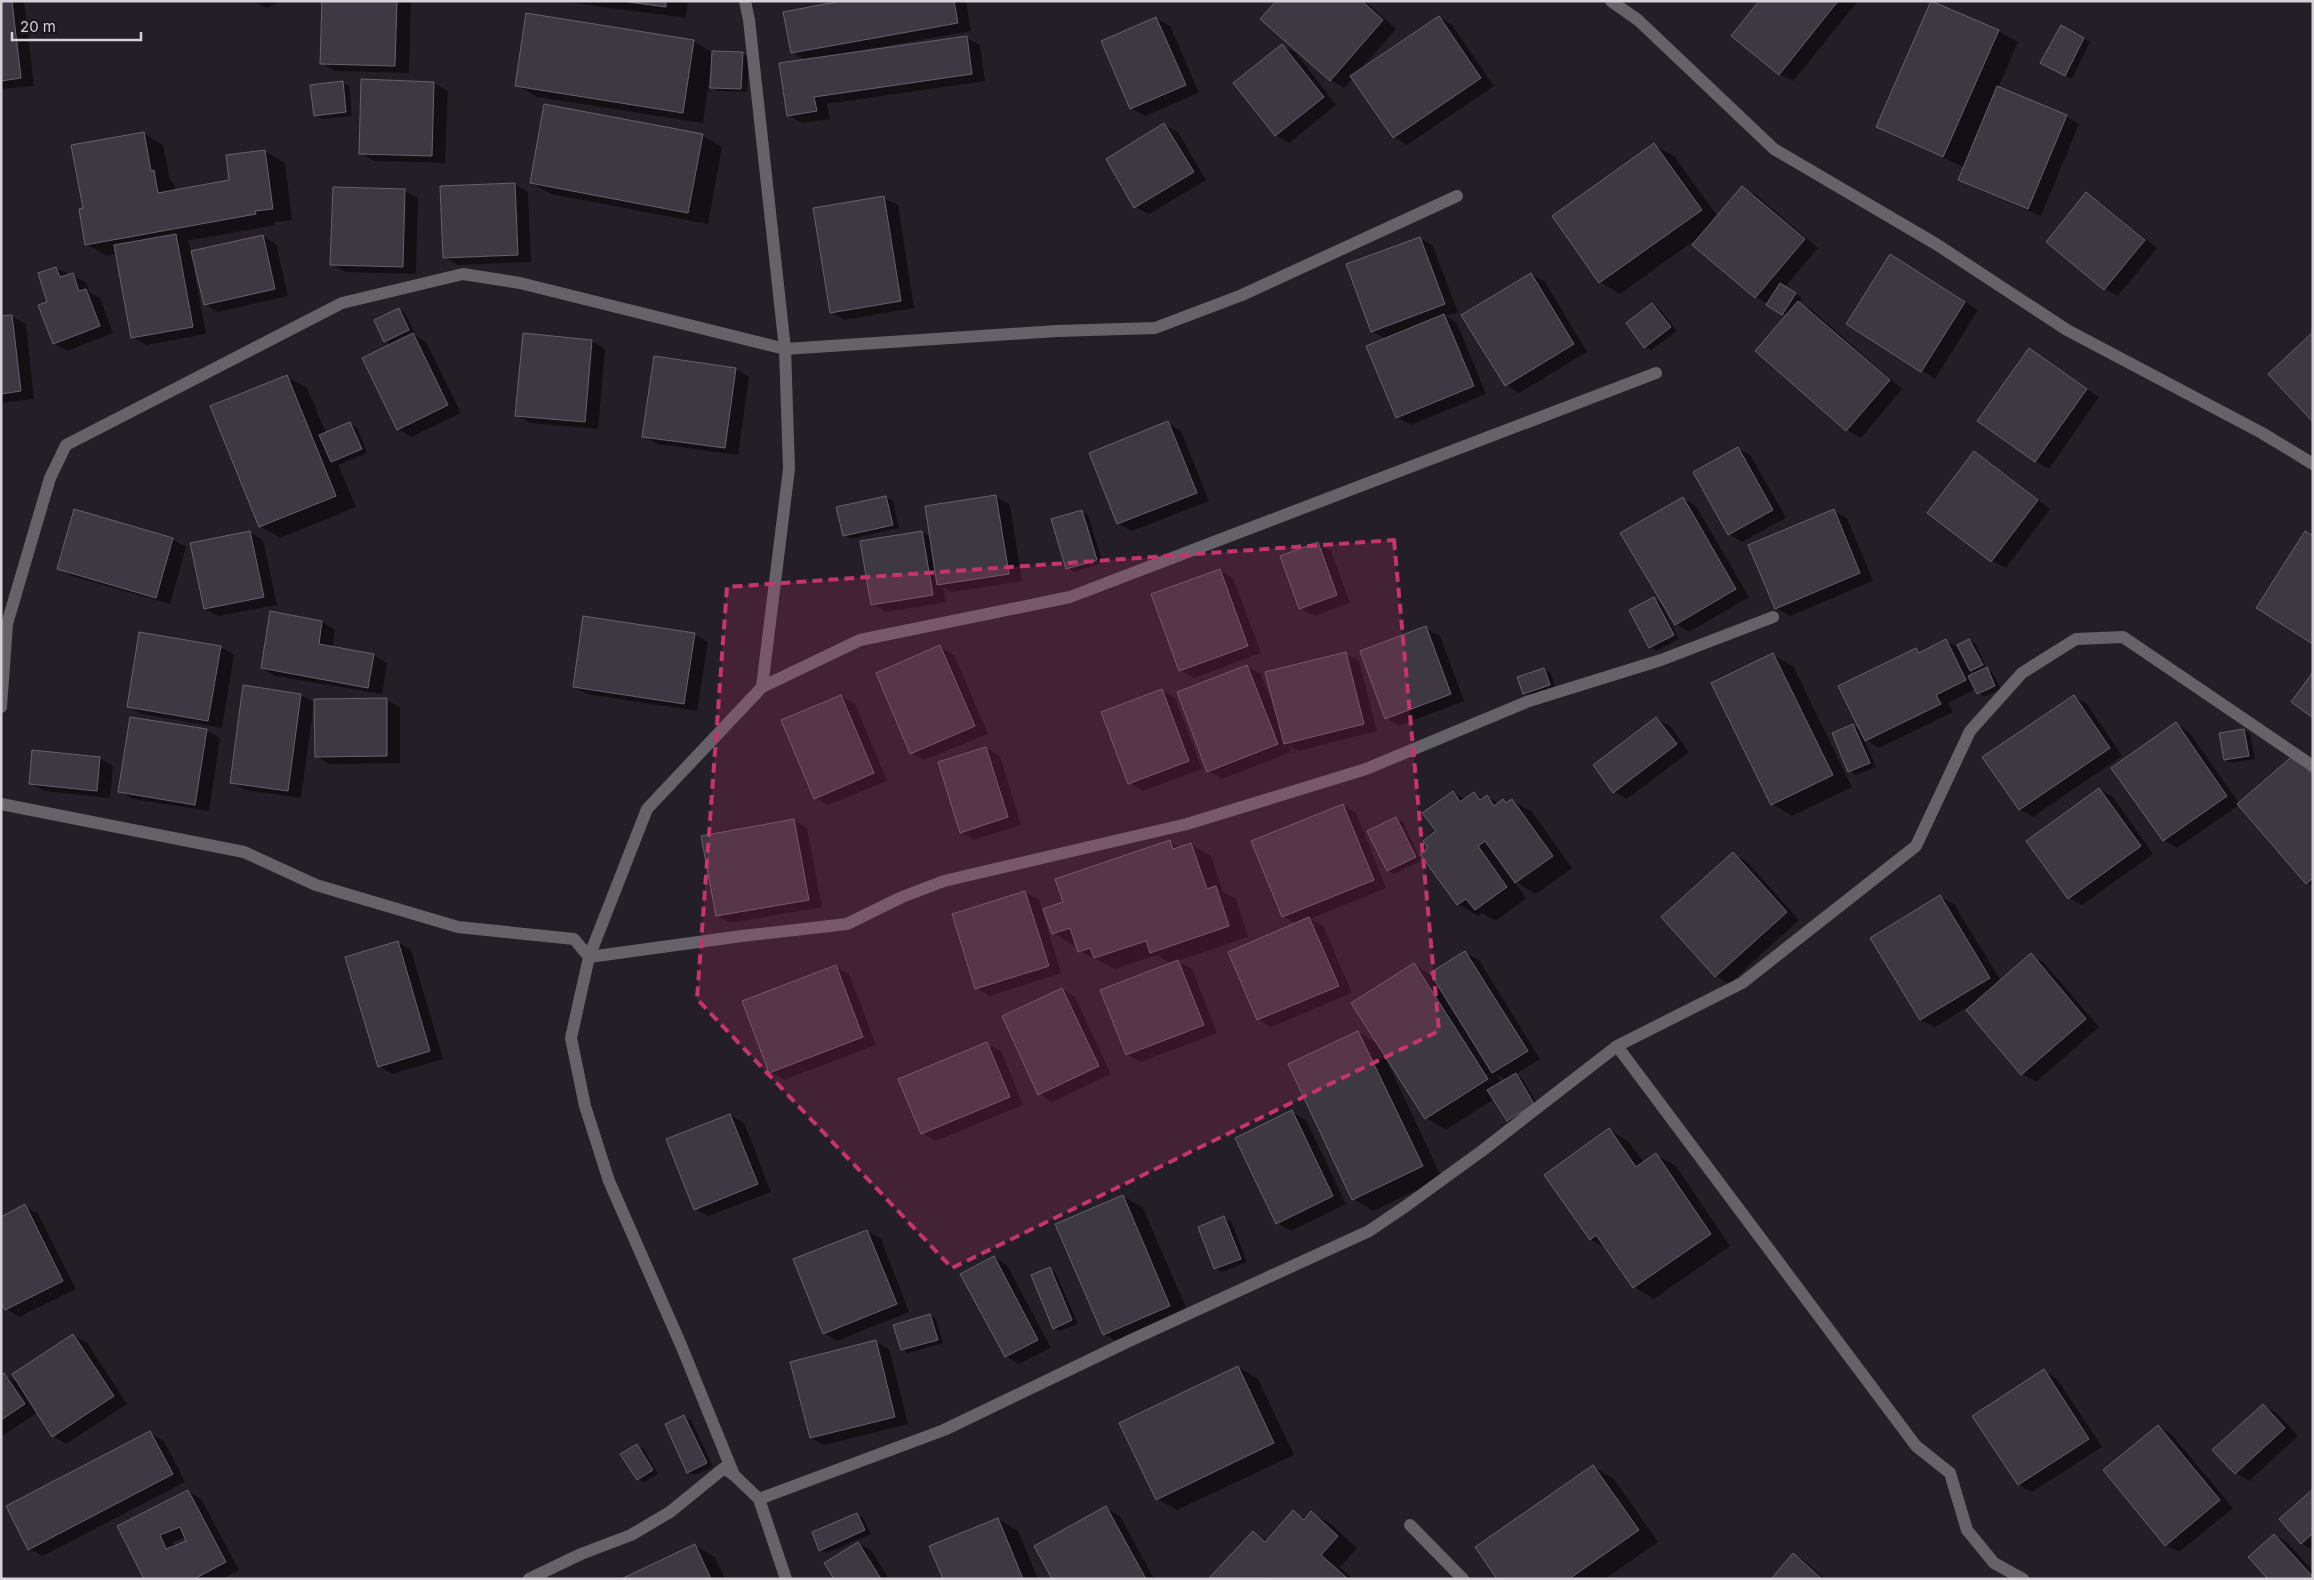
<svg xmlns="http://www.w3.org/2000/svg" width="2314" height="1580" viewBox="0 0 2314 1580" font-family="Inter,sans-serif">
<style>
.shadow{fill:#0007;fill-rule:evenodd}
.building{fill:#3e3842;stroke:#68616b;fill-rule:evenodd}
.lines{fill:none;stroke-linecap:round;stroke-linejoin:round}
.minor{stroke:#666368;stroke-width:12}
.marked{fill:#c5346e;fill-opacity:0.2;stroke:#c5346e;stroke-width:4;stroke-dasharray:10 6;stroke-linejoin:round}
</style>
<rect width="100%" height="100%" fill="#241f27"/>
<path class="shadow" d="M1,1H24L34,86L1,89Z
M254,1H282L266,8Z
M323,1H411L409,73L335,71L321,63Z
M559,1H688L686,18Z
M848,1H966L971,31L846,53L847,55L966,38L980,45L985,81L827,104L830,119L802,123L788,115L807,61L792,52Z
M1278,1H1365L1396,29L1361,69L1439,17L1452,25L1494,86L1407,145L1394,137L1353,78L1344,88L1331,80L1262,19Z
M1760,1H1858L1793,81L1779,74Z
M1156,18L1170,26L1199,93L1145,116L1131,108L1102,41Z
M2062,27L2090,42L2072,79L2048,67Z
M1998,31L2018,42L1998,88L2066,116L2079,124L2041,216L1973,187L1959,179L1964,167L1898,138L1878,127Z
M693,41L712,52L742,53L749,57L747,92L718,91L711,87L712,73H710L703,123L537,97L517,85Z
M1282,46L1296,53L1336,105L1289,143L1275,135Z
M362,80L434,83L448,91L445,163L374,161L360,153Z
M342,83L349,86L352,116L322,119L315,115Z
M1164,125L1178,132L1206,180L1149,214L1135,207Z
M143,133L163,145L170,180L174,183L176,191L231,181L265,151L285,163L292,220L274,222L275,225L186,241L189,243L191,252L263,236L276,244L288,296L218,312L205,304L196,269H194L206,334L146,345L132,337L117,254L107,256L86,244L84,209Z
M702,135L722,147L708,224L551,194L531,183Z
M1654,145L1674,156L1718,217L1742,188L1756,195L1818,248L1785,287L1802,298L1799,303L1812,310L1902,389L1861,438L1847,430L1756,351L1787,316L1756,297L1694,245L1698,238L1620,294L1600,282L1554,216Z
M514,184L528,192L531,262L458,265L445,258Z
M405,191L418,198L416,274L345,272L332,264Z
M2086,194L2100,202L2157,248L2118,296L2105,289Z
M884,198L898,205L914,308L844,320L831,312Z
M1420,238L1433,246L1458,312L1446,316L1457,323L1486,394L1411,425L1397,417L1386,339L1372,331Z
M1891,255L1978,310L1935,379L1847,323Z
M56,268L86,282L90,293L100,298L113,333L67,351L54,343Z
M1531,274L1545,282L1587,352L1519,393L1506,385Z
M1652,304L1659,308L1677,331L1651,350L1645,347Z
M399,309L405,313L415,333L413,334L426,342L461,413L411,437L398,429L391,345L385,341L376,321Z
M12,316L26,324L34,399L1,403V318Z
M592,341L605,349L598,429L530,423L516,415Z
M2030,350L2099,397L2049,469L2035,461Z
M735,369L749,377L738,455L657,444L644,436Z
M287,377L307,388L326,433L350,424L357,427L367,453L338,465L356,507L280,538L260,526Z
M1168,423L1181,431L1209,501L1132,531L1118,524L1090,454Z
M1738,448L1751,456L1786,518L1742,542L1729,534Z
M1975,453L1988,461L2050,509L2006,568L1992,561L1929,513Z
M886,497L893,501L899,528L851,539L844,535Z
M996,497L1010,505L1022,581L952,592L943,587L946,602L886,612L872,604L922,532L931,537Z
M1683,498L1696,506L1749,597L1689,632L1676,624Z
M1082,511L1088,515L1103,563L1074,572L1067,568Z
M1834,511L1847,518L1873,581L1790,616L1776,608Z
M250,532L263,540L277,605L218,616L205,609Z
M172,539L186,547L170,604L72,576L59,568Z
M1318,544L1331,551L1350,603L1314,616L1300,608Z
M1220,570L1233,578L1261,653L1194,678L1180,670Z
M1654,599L1660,602L1679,639L1656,651L1650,647Z
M322,622L335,630L332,648L374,655L387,663L382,694L275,676L262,668Z
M1426,628L1440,636L1464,701L1399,726L1386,718Z
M694,634L708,642L697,711L587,694L574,687Z
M1969,640L1976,644L1987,669L1993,673L2001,689L1984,697L1976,689L1948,703L1953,712L1879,748L1864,739L1876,767L1856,775L1849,771L1853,725L1861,730L1916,649L1922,653L1946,641L1961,649ZM1970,670L1976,674L1973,675Z
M220,647L234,655L222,728L142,714L128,706Z
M940,647L954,655L988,734L924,760L911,753Z
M1345,654L1359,661L1377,731L1298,751L1288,745L1291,752L1222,779L1208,771L1247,666L1261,674L1275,711Z
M1773,655L1793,666L1852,787L1792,816L1772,804Z
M1544,669L1551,673L1556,689L1531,697L1524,693Z
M1162,690L1175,698L1202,769L1143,791L1129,783Z
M300,695L314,702L301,798L245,790L231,782Z
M841,696L855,704L887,781L828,805L815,798Z
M2074,697L2087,704L2122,756L2033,817L2019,809Z
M386,700L400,707V763L329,764L316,756Z
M1656,719L1670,726L1689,752L1627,799L1614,792Z
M2176,724L2189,732L2239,803L2313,768V886L2307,883L2239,805L2177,848L2164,840L2113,768Z
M206,730L220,738L209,811L133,799L120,791Z
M2244,730L2250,734L2255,759L2231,763L2225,760Z
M986,748L1000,756L1021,825L974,840L961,832Z
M33,751L100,758L113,766L110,798L44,791L30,783Z
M2099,789L2113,797L2153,854L2082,905L2069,898Z
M1453,792L1466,800L1474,793L1484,799L1487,796L1499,804L1503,801L1508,803L1512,800L1532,812L1572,868L1536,894L1514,881L1526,898L1496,921L1482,913L1478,916L1458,904L1430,848Z
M1343,805L1356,813L1386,888L1310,919L1323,926L1352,993L1271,1027L1258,1019L1296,924L1283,916Z
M1396,819L1403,822L1421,861L1394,874L1388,871Z
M794,820L807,828L822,907L731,923L717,916Z
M1170,842L1180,848L1191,844L1211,856L1223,892L1236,899L1248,937L1178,961L1192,969L1217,1033L1141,1062L1127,1055L1102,990L1171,964L1157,955L1115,969L1079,951L1077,943L1073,945L1053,933L1064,903Z
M1733,853L1746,861L1799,920L1729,984L1716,976Z
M1025,892L1039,900L1061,973L990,996L976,988Z
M1940,897L1954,904L2001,981L2031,955L2044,963L2099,1027L2036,1082L2022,1074L1966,1008L1935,1027L1921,1020L1872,938Z
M397,942L411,950L443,1059L392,1074L379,1066Z
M1465,953L1479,960L1540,1059L1516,1074L1522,1078L1540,1108L1514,1124L1508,1120L1494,1099L1446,1130L1426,1118L1386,1056L1385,1057L1442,1178L1373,1211L1353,1199L1358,1032L1378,1044L1414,965L1430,974ZM1496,1074L1506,1080L1502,1082Z
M835,967L849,974L876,1045L784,1080L770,1072Z
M1062,989L1075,997L1111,1074L1052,1102L1039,1094Z
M987,1044L1001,1051L1023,1105L935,1141L922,1133Z
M1292,1112L1306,1120L1346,1204L1291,1231L1277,1223Z
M730,1115L744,1123L771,1192L708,1216L695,1209Z
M1609,1130L1629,1142L1644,1163L1656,1155L1676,1166L1730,1246L1654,1299L1634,1287L1608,1250L1590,1239Z
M1123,1196L1143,1208L1190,1317L1124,1345L1104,1334Z
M25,1206L38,1214L76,1289L19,1317L6,1309Z
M1224,1218L1231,1221L1247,1262L1222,1272L1215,1268Z
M867,1231L881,1239L909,1312L837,1341L824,1333Z
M994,1257L1007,1265L1051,1348L1019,1364L1006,1356Z
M1050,1269L1056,1273L1078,1324L1060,1331L1054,1328Z
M930,1315L936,1319L943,1343L908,1353L902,1349Z
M73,1335L87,1343L127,1404L66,1444L53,1436L38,1412L1,1437V1376L4,1375L19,1383Z
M876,1342L889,1349L908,1424L824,1445L811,1438Z
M1238,1367L1258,1379L1294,1455L1177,1510L1157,1499Z
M2044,1371L2057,1379L2102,1447L2032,1492L2019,1485L1974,1416Z
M2263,1405L2277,1413L2298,1436L2249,1481L2236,1473Z
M684,1416L691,1420L713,1467L695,1475L688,1472Z
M2158,1426L2171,1434L2233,1508L2179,1552L2166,1545Z
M150,1433L164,1441L185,1482L43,1556L29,1549Z
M637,1446L644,1449L658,1474L644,1482L637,1479Z
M1593,1467L1613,1478L1658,1542L1605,1579H1499Z
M188,1491L201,1499L239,1570L222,1579H146L119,1526ZM186,1537L187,1541L175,1547L173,1542Z
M2313,1491V1550L2301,1543Z
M1106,1508L1120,1516L1154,1579H1053Z
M1294,1512L1306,1519L1311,1513L1331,1524L1357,1548L1340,1567L1353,1579L1211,1578L1253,1532L1268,1541Z
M857,1514L863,1518L871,1534L827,1553L820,1550Z
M998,1519L1018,1531L1038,1579H944Z
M2274,1535L2288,1543L2313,1571V1579Z
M858,1543L872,1551L889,1579H835Z
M695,1546L715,1557L725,1579H624Z
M1793,1554L1806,1562L1825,1579H1772Z"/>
<path class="building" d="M1,1H12L21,78L1,81Z
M322,1H397L395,66L320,64Z
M621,1H666V7Z
M841,1H954L958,23L791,53L783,12Z
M1276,1H1362L1383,20L1330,81L1260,19Z
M1759,1H1838L1779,75L1731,36Z
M1931,1L1999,30L1943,157L1876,127Z
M526,13L694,40L683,113L515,86Z
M1439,16L1481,78L1393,138L1350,76Z
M1156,17L1186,85L1130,109L1101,41Z
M2061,25L2084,38L2065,76L2040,63Z
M967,36L972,74L814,97L817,111L787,116L779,63Z
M1282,44L1324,97L1275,136L1233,83Z
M712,51L743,52L741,89L710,88Z
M361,79L434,82L432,156L359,154Z
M343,81L346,112L314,116L310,85Z
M1997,86L2067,115L2028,209L1958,180Z
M544,104L703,134L688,213L530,183Z
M1164,123L1194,172L1134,208L1106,159Z
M144,132L151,171L154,170L158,193L229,180L226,155L265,150L273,209L255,211L256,214L85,245L79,209L83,208L71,145Z
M1654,143L1702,210L1599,283L1552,216Z
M515,183L518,255L443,258L440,186Z
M1742,186L1805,239L1755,298L1692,245Z
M333,187L405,189L403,267L330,265Z
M2086,192L2145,240L2104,290L2046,242Z
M884,196L901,301L830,313L813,208Z
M176,234L193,327L131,338L114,245Z
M263,235L275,289L204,305L191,251Z
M1420,237L1445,304L1371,332L1346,264Z
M1890,254L1965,302L1921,372L1846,324Z
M56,267L60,277L73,273L79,291L86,289L100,326L53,344L38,305L47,302L38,273Z
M1531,273L1574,344L1505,386L1461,315Z
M1780,283L1796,293L1782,315L1766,305Z
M1798,301L1890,380L1846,431L1755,351Z
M1652,303L1671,327L1644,348L1626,323Z
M399,308L409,330L384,342L374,320Z
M1444,314L1474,386L1396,418L1366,346Z
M12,315L21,391L1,394V316Z
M2313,332V422L2268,374Z
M413,333L448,405L397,430L362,358Z
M523,333L592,340L585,422L515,416Z
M2029,348L2087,389L2035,462L1977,421Z
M654,356L736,368L725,448L642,437Z
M287,375L336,496L259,527L210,406Z
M1168,421L1197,493L1117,524L1089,453Z
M350,422L362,449L331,462L319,435Z
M1738,447L1773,510L1728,535L1693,472Z
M1974,451L2038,500L1991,562L1927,513Z
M996,495L1009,574L937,585L925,506Z
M886,496L893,525L843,536L836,507Z
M1683,497L1736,589L1675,625L1620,533Z
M74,509L173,538L156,598L57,569Z
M1834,509L1860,573L1775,609L1748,545Z
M1082,510L1097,560L1066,569L1051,519Z
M250,531L264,597L204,609L190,543Z
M922,531L933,595L871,605L860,541Z
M2305,531L2313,536V644L2256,608Z
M1318,542L1337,595L1299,609L1280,556Z
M1220,569L1248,646L1179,671L1151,594Z
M1654,597L1674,635L1649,648L1629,610Z
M270,611L322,621L319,644L374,654L368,688L261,668Z
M583,616L695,633L684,704L573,687Z
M1426,626L1451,694L1385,719L1360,651Z
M139,632L221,646L208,721L127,707Z
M1946,639L1966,680L1936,695L1941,704L1865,741L1838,686L1916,648L1919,653Z
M1969,639L1983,665L1970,671L1957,645Z
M940,645L975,726L910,754L876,673Z
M1346,652L1364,724L1284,744L1265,672Z
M1773,653L1833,775L1771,805L1711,683Z
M1247,665L1278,744L1207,772L1177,692Z
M1987,667L1995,686L1977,694L1968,676Z
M1544,668L1550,685L1523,694L1517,677Z
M2313,672V718L2291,702Z
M243,685L301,694L288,791L230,783Z
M1162,689L1189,761L1128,784L1101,712Z
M841,695L874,773L814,799L781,720Z
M2074,695L2110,748L2019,810L1982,757Z
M387,698V756L315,757L314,699Z
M130,717L207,729L195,805L118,792Z
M1656,717L1677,744L1613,793L1593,765Z
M2176,722L2227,796L2163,841L2111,768Z
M1853,724L1870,763L1848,772L1832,733Z
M2244,729L2249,756L2224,760L2219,733Z
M986,747L1008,817L960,833L938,762Z
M32,750L100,757L97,791L29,784Z
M2295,754L2313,775V878L2306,884L2237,804Z
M2099,788L2141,846L2068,899L2026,841Z
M1453,791L1460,802L1474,792L1480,800L1487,795L1494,806L1503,799L1506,803L1512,799L1553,856L1515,883L1485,841L1478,846L1507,887L1475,910L1466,899L1457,905L1420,854L1428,848L1423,841L1436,831L1422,813Z
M1343,804L1374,880L1282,917L1251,841Z
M1396,817L1416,857L1387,871L1367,831Z
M794,819L809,900L716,916L701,836Z
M1170,840L1173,849L1191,843L1207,889L1216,886L1229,926L1150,953L1146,941L1094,958L1090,948L1078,952L1070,928L1052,934L1043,909L1063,902L1055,879Z
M1733,852L1787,912L1715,977L1661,917Z
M1025,891L1049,966L975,989L952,914Z
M1940,895L1990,978L1920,1020L1870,938Z
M1309,917L1339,986L1257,1020L1228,952Z
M398,941L430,1051L378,1067L345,957Z
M1465,951L1528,1051L1492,1073L1430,973Z
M2031,953L2086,1019L2021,1075L1966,1010Z
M1178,960L1204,1025L1126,1055L1100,990Z
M1414,963L1488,1079L1425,1119L1351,1003Z
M836,965L863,1037L769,1073L742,1001Z
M1062,988L1099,1066L1038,1095L1002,1016Z
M1358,1031L1423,1166L1352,1200L1288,1064Z
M987,1042L1010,1097L921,1134L898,1079Z
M1516,1073L1534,1104L1507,1121L1487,1090Z
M1292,1110L1333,1196L1276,1224L1235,1138Z
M730,1114L758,1184L694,1210L666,1139Z
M1609,1128L1636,1167L1656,1153L1711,1234L1633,1288L1596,1235L1590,1240L1544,1175Z
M1123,1195L1170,1306L1103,1335L1055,1224Z
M25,1204L63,1281L5,1310L1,1303V1217Z
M1224,1216L1241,1259L1214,1269L1198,1227Z
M867,1230L897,1304L823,1334L793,1259Z
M994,1256L1038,1340L1005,1357L960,1274Z
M1050,1267L1072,1320L1053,1329L1031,1275Z
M930,1314L938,1340L901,1350L893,1325Z
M73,1334L114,1396L52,1437L12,1374Z
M876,1340L895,1417L810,1438L790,1362Z
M1238,1366L1274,1443L1156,1500L1119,1423Z
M2044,1369L2089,1439L2018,1485L1972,1416Z
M4,1373L25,1404L1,1420V1375Z
M2263,1404L2285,1428L2235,1474L2212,1450Z
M684,1415L707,1463L687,1473L665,1424Z
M2158,1425L2220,1500L2165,1546L2103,1470Z
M150,1431L173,1474L28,1550L6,1506Z
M637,1444L653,1470L637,1480L620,1454Z
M1593,1465L1639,1530L1569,1579H1497L1475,1547Z
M2313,1489V1533L2301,1544L2279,1519Z
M188,1490L226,1562L194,1579H144L117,1526ZM180,1527L186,1541L166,1549L160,1535Z
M1106,1506L1146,1579H1052L1034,1546Z
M1293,1510L1304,1520L1311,1511L1338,1536L1321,1555L1348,1579L1209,1578L1253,1531L1265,1542Z
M857,1513L865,1530L819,1551L812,1532Z
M998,1518L1023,1579H943L929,1546Z
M2274,1534L2313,1577V1579H2268L2248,1557Z
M858,1542L881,1579H834L824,1563Z
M695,1544L711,1579H621Z
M1793,1553L1822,1579H1771Z"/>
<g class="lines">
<path class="minor" d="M745,1L749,20L785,349L789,469L762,687L647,809L589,957L571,1038L585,1106L609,1181L681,1345L734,1475L759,1499L786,1579
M1611,1L1638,20L1774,149L1936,244L2067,330L2262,433L2313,464
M762,687L860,640L1070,597L1656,373
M1,707L7,624L50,478L66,445L342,303L463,274L520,283L785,349L1057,331L1155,328L1242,295L1457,196
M1,804L244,852L316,885L458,927L574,939L589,957
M589,957L742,936L847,924L902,897L944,881L1187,824L1366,769L1529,701L1661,660L1773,617
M1617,1046L1916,1446L1950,1473L1967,1530L1994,1563L2023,1579
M759,1499L944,1430L1129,1341L1369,1231L1406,1206L1483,1150L1617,1046L1742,983L1916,846L1970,731L2022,673L2076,639L2123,637L2313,766
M1410,1525L1463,1579
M529,1579L581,1554L631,1535L670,1512L724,1468L734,1475"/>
</g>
<path class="marked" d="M1394,540L1439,1031L952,1268L697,999L727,587Z"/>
<rect width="2314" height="1580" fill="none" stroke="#d6d2d8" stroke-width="5"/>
<path d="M12 32v8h129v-8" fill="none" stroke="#d6d2d8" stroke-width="2.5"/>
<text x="20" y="32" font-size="15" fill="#d6d2d8" stroke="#1b151e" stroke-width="4" paint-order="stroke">20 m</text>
</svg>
